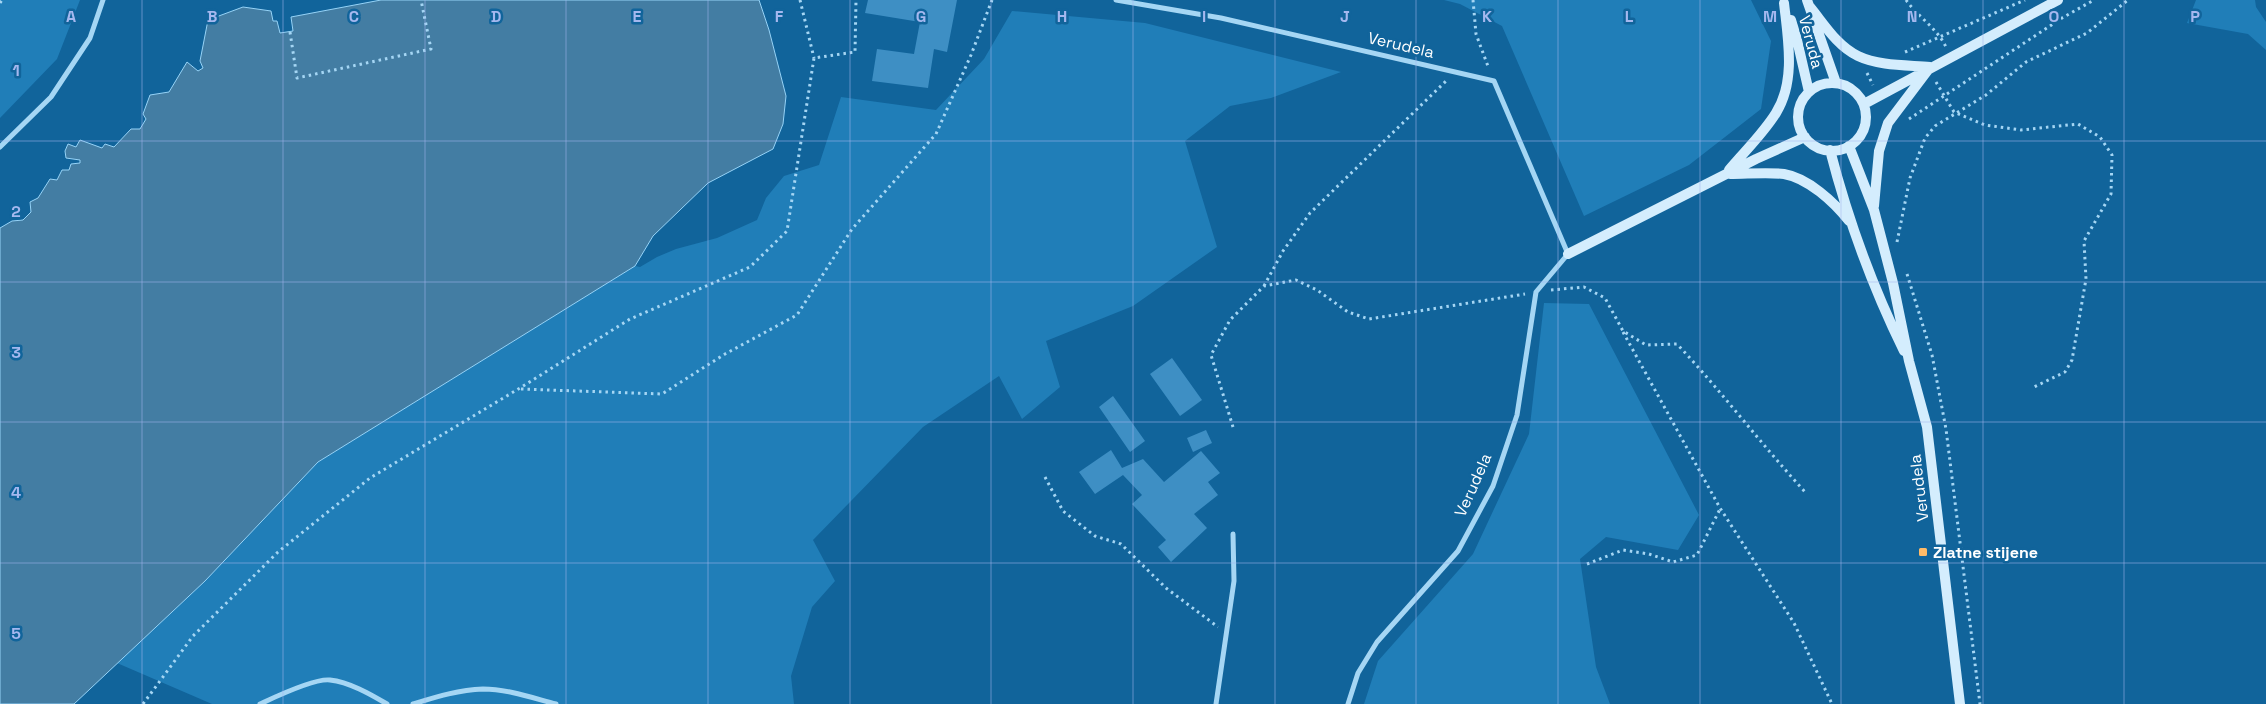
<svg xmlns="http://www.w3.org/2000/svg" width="2266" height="704" viewBox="0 0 2266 704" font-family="'Space Grotesk',sans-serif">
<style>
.green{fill:#207eb8}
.water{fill:#437da3;stroke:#96d3f7}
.building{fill:#3e8fc4}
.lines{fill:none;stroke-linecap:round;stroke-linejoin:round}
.path{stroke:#a5d6f4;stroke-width:3;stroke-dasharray:2.5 4;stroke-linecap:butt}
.street{stroke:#a5d6f4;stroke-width:5}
.secondary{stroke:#d4edfd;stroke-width:10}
.grid{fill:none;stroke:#a5b8ef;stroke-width:1;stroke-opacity:0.55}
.poi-dot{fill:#ffbb68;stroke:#11649b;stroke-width:2}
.labels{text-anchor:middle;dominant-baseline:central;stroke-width:5;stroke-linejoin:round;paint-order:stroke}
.street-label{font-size:16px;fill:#fff;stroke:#11649b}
.poi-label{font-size:16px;font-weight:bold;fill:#fff;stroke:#11649b;text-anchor:start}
.grid-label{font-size:16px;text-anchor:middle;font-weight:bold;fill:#a5b8ef;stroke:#11649b;stroke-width:5;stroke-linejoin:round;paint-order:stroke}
</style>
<rect width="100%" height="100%" fill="#11649b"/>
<path class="green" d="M0,0H80L57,59L0,118Z
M1444,0H1751L1771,41L1761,109L1689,165L1584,216L1502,26L1460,4Z
M2196,0H2255L2256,7L2266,22V50L2248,34L2187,23Z
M1012,11L1145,23L1341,72L1271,98L1230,106L1185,141L1217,247L1133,306L1046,341L1060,387L1022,419L999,376L923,427L813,540L835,581L812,607L791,676L794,704H212L117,663L205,581L318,462L635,266L640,267L657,257L676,249L717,238L757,220L766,198L784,176L819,165L841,97L936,110L984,59Z
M1544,303L1589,304L1699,515L1678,550L1606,537L1580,559L1596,667L1610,704H1364L1378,661L1473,554L1529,434Z"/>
<path class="water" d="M381,0H759L769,30L786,96L783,124L773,149L708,183L653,236L635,266L318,462L205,581L74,704H0V228L12,221L23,220L31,212L30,202L38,198L50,179L57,180L62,170H69L71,164L80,163V160L66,158L65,151L68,144L76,147L80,140L102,148L105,144L114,147L131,129H140L146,119L143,114L150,95L169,92L187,62L198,71L203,68L200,61L208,20L243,7L271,11L273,21H277L280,33L293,31L291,17Z"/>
<path class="building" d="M868,0H957L947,52L934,49L928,88L872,81L877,49L914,54L920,22L865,13Z
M1172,358L1202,400L1180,416L1150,374Z
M1113,396L1145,441L1130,452L1099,407Z
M1206,430L1212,443L1193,452L1187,438Z
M1111,450L1122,468L1143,459L1164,482L1201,451L1220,473L1208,482L1218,495L1194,514L1207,528L1171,562L1158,547L1166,540L1132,504L1142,495L1123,475L1095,494L1079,472Z"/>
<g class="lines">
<path class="path" d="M800,0L814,58
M1473,0L1476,34L1489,69
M1906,0C1918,17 1937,28 1946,47
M0,3L2,0
M290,32L297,78L431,49L421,0
M1905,52L2025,0
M1867,73L1873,85
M1936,82L1954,112L1985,125L2021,130L2078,124L2100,137L2112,155L2111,194L2084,241L2086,279L2072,360L2065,372L2034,387
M1909,119L2062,18L2094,0
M1897,242L1910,178L1925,138L1935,126L1986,95L2026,62L2087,33L2128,0
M1907,274L1932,355L1946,429L1980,704
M1264,286L1283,251L1310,213L1447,80
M1551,290L1584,287L1605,298L1623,331L1646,345L1677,344C1722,392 1761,444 1806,493
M1623,332L1720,508L1794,623L1832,704
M521,389L662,394L725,354L797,315L852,229L936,134L971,55L992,0
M1233,427L1211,355L1230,320L1264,286L1296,280L1317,290L1348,312L1369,319L1525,294
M1045,477L1063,511L1095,536L1121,544L1166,588L1218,627
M1587,564L1623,550L1649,554L1673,562L1697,555L1720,509
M143,704L193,636L278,552L370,478L520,388L630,319L750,267L787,231L814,58L855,52L856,0"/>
<path class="street" d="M1116,0L1221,18L1494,81L1568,254L1536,292L1517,415L1493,486L1458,551L1377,642L1358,673L1348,704
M0,147L51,97L90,38L103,0
M260,704C275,697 314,678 330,680C349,682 370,694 387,704
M413,704C436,697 458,690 483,689C507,689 533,698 556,704
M1216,704L1234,581L1233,534"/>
<path class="secondary" d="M1807,0L1836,83
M1810,7C1824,24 1837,46 1858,56C1879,66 1907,65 1930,67
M1791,20L1797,40L1809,92
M1798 117a34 34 0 1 1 68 0a34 34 0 1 1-68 0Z
M1864,104L2058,0
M1849,146L1874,210L1893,283L1909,361L1927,427L1960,704
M1830,150C1848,220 1872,286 1904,351
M1729,170C1744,152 1763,134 1776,113C1796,81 1788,39 1784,3
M1730,174C1747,174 1767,172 1784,174C1808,178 1834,202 1849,221
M1874,206L1879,151L1888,123L1928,70
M1568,254L1756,159L1805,137"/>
</g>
<path class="grid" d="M142,0V704M283,0V704M425,0V704M566,0V704M708,0V704M850,0V704M991,0V704M1133,0V704M1275,0V704M1416,0V704M1558,0V704M1700,0V704M1841,0V704M1983,0V704M2124,0V704M0,141H2266M0,282H2266M0,422H2266M0,563H2266"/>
<rect class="poi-dot" x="1918" y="547" width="10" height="10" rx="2.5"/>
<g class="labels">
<g class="street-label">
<text transform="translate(1811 42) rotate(75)">Veruda</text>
<text transform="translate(1401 45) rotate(13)">Verudela</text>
<text transform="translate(1473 485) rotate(-66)">Verudela</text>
<text transform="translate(1919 488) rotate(-97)">Verudela</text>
</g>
<g class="poi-label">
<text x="1933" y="552">Zlatne stijene</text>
</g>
</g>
<g class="grid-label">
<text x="71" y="22">A</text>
<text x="212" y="22">B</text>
<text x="354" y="22">C</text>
<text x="496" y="22">D</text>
<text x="637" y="22">E</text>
<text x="779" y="22">F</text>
<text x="921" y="22">G</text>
<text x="1062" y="22">H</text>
<text x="1204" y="22">I</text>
<text x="1345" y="22">J</text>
<text x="1487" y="22">K</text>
<text x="1629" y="22">L</text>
<text x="1770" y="22">M</text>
<text x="1912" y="22">N</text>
<text x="2054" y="22">O</text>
<text x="2195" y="22">P</text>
<text x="16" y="76">1</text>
<text x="16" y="217">2</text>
<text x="16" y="358">3</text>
<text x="16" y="498">4</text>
<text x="16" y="639">5</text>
</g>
</svg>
